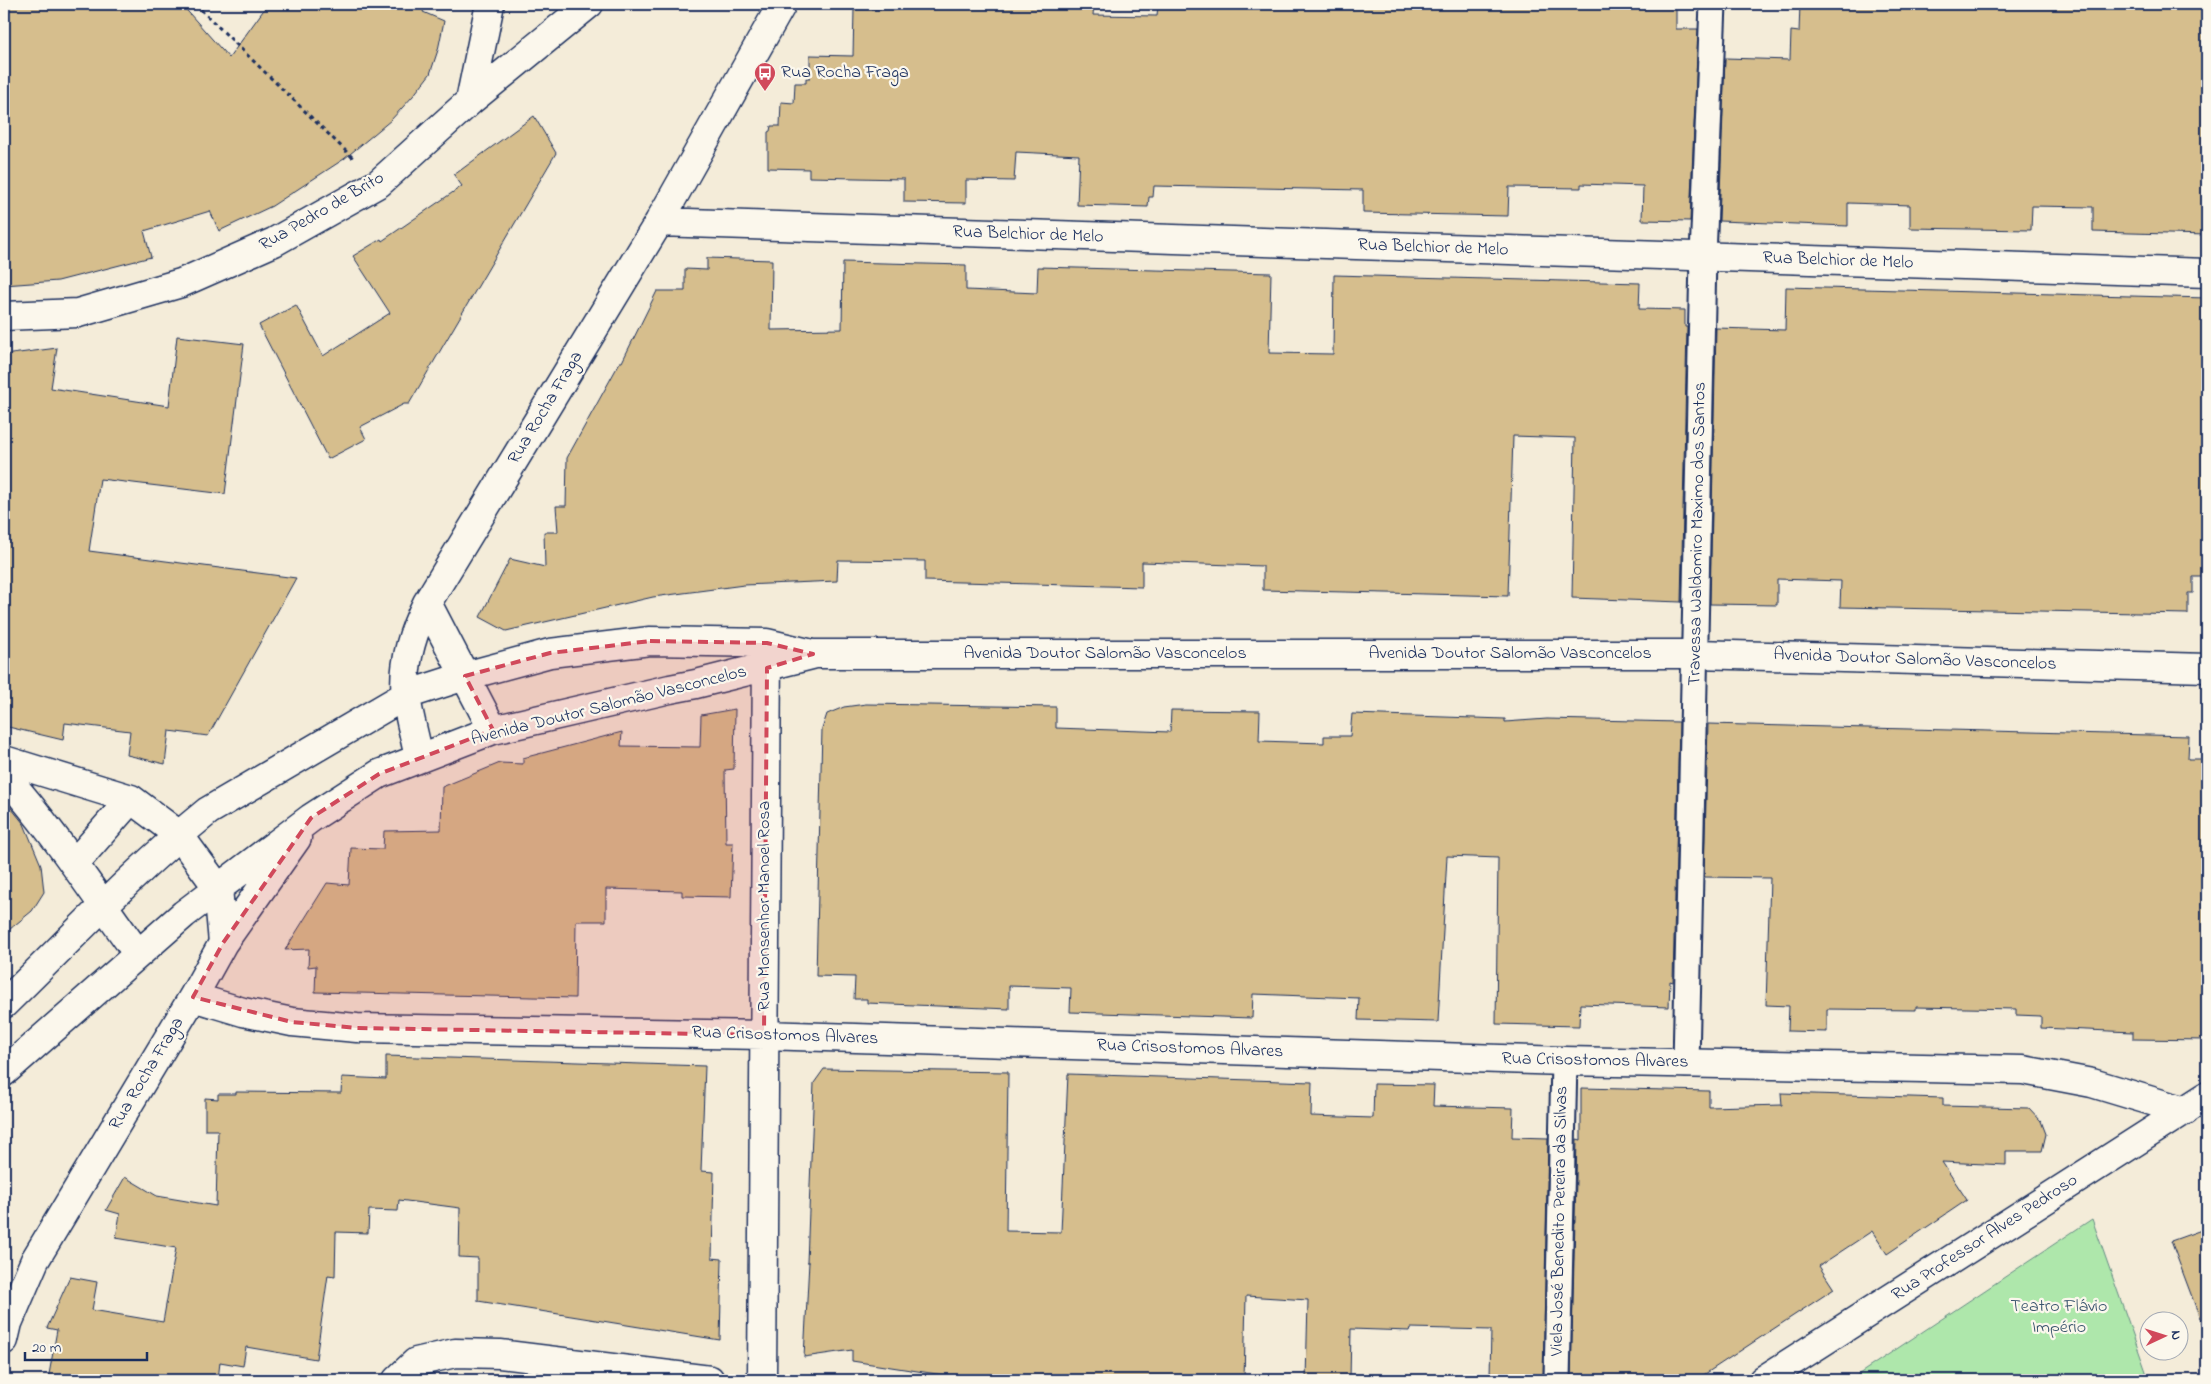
<svg xmlns="http://www.w3.org/2000/svg" width="2211" height="1384" viewBox="0 0 2211 1384" font-family="'Indie Flower',sans-serif">
<style>
.green{fill:#aee7ab;stroke:#648b84}
.building{fill:#d6be8d;stroke:#1b2f5e}
.lines{fill:none;stroke-linecap:round;stroke-linejoin:round}
.lane-casing{stroke:#1b2f5e;stroke-width:29}
.street-casing{stroke:#1b2f5e;stroke-width:31}
.path{stroke:#1b2f5e;stroke-width:3;stroke-dasharray:4 4;stroke-linecap:butt}
.lane{stroke:#fbf7ec;stroke-width:25}
.street{stroke:#fbf7ec;stroke-width:28}
.marked{fill:#d1495b;fill-opacity:0.2;stroke:#d1495b;stroke-width:4;stroke-dasharray:10 6;stroke-linejoin:round}
.labels{text-anchor:middle;dominant-baseline:central;stroke-width:4.5;stroke-linejoin:round;paint-order:stroke}
.poi-label{font-size:18px;fill:#1b2f5e;stroke:#fbf7ec;text-anchor:start}
.street-label{font-size:18px;fill:#1b2f5e;stroke:#fbf7ec}
.park-label{font-size:18px;fill:#38546d;stroke:#fbf7ec}
</style>
<rect width="100%" height="100%" fill="#f4ecd9"/>
<filter id="ink" filterUnits="userSpaceOnUse"><feTurbulence type="fractalNoise" baseFrequency=".02" numOctaves="2"/><feDisplacementMap in="SourceGraphic" scale="10" xChannelSelector="R" yChannelSelector="G"/><feConvolveMatrix kernelMatrix="1 2 1 2 8 2 1 2 1" color-interpolation-filters="sRGB"/></filter>
<g filter="url(#ink)">
<path class="green" d="M2092,1219L2149,1380H1850Z"/>
<path class="building" d="M4,4H181L229,58L268,4H426L423,12L444,21L438,50L430,74L413,96L391,120L344,159L272,206L219,231L210,211L144,231L151,257L58,281L4,285V96L8,65L4,64Z
M918,4H1094L1093,15L1157,16L1158,4H1676V29H1698L1690,221L1642,220L1643,186L1581,184V188L1509,187L1508,216L1363,213V190L1154,186L1153,197H1149L1148,207L1077,205L1079,155L1016,152L1014,181L966,180V203L904,202V179L809,177V169L768,168V132L770,131L771,126H780L781,102L794,103L795,83H806V78H810V55L853,56L854,9H918Z
M1800,4H2207V235L2093,232V207L2032,206L2031,230L1910,228V205L1848,203V226L1719,221L1725,58L1790,60L1791,31L1799,32Z
M534,116L556,153L409,404H404L360,427L366,439L328,459L259,325L296,305L323,356L390,313L353,256L381,239L382,241L462,186L454,175Z
M707,258L772,260L771,330L842,329L843,262L966,265V290L1037,293L1038,267L1271,273L1269,353L1333,354L1334,275L1640,283L1639,309L1685,310V327H1687L1681,602L1572,598L1575,438L1513,436L1508,596L1263,590V566L1142,562V587L925,581V561L838,560L837,581L744,585L653,597L506,631L480,617L510,559L545,567L544,532H558L556,506H566L567,458L620,362H622L657,291H685V269L707,270Z
M1786,287L2207,298V568L2206,577H2193V593H2188V614L1840,607L1841,581L1777,579V605L1710,604L1716,328L1785,330Z
M177,336L244,344L225,494L100,479L89,551L296,578L208,736L169,731L165,764L127,755L130,731L65,723L63,740L4,726V355L57,348L51,388L169,406Z
M866,704L1056,707V728L1170,732L1171,710L1260,711L1259,741L1324,743V736H1350L1352,714L1505,719V722L1547,719L1679,722L1673,982L1670,981L1669,1007L1580,1004L1579,1026L1496,1024L1498,858L1447,856L1438,1022L1358,1020L1359,998L1253,994L1252,1018L1070,1012L1071,988L1009,986V1009L867,1003V999H854L855,977L816,976L822,729L827,714L844,707Z
M735,709L734,769L725,770L726,843H733L731,897L682,896V891L606,889V921H576L575,998L315,992L316,966L308,967L309,949L285,950L327,883L349,885L351,848L383,849L384,831L441,830L442,787L500,763L523,764V758L622,732L621,746L700,747L701,715Z
M1708,724L2189,736L2188,759H2207V1040L2133,1039V1032L2041,1028V1016L2016,1015V1009L1916,1007V1010L1827,1009V1032L1788,1031L1789,1006L1766,1005L1770,878L1704,877Z
M4,799L24,824L41,865L44,892L32,911L4,934Z
M386,1056L705,1066L701,1171L714,1172L712,1258L722,1259L720,1340L478,1301V1258L459,1257L460,1208L399,1200L398,1211L369,1210L368,1233L336,1232L335,1276L328,1275L316,1359L246,1347L243,1366L220,1362L218,1380H48L57,1330L47,1328L70,1277L97,1282L92,1310L163,1322L176,1248L116,1238L120,1214L106,1210L125,1177L157,1196L216,1206L218,1130H205V1098L218,1099V1094H236V1092L341,1093L342,1077L386,1079Z
M824,1069L1008,1072L1006,1231L1061,1232L1068,1074L1312,1082L1311,1116L1373,1118L1374,1084L1434,1085L1433,1106L1513,1108L1512,1137L1548,1138L1543,1380H1523V1376H1490L1491,1330L1411,1328L1410,1331L1351,1329L1350,1380H1306L1308,1300L1246,1296L1244,1380H976L852,1361V1350L804,1357L809,1262H807L814,1083Z
M1581,1088L1709,1091V1107L1782,1105L1781,1093L1943,1098V1106L2029,1108L2041,1121L2046,1134L2042,1151H2006V1165L1942,1162L1967,1200L1887,1254L1872,1231L1819,1266L1834,1289L1696,1380H1571L1577,1139L1581,1140Z
M2207,1228V1329H2204L2171,1241Z"/>
<g class="lines">
<g class="lane-casing">
<path id="lane" d="M1686,1064L1703,257L1713,4
M1557,1380L1564,1061"/>
</g>
<g class="street-casing">
<path id="street" d="M470,101L490,4
M659,222L2207,273
M4,316L78,313L181,283L274,242L379,183L470,101L589,4
M427,603L493,730
M419,758C415,737 409,717 406,697C402,664 413,631 427,603L659,222L782,4
M4,760L131,799L179,835L218,888L223,943
M4,775C54,831 94,894 138,954
M74,864L131,799
M193,997L243,1012L292,1022L357,1028L764,1035L1564,1061L2023,1070L2092,1083L2185,1111
M4,1004C71,939 135,870 208,811L406,695L465,676L550,653L650,641L767,643L813,654H1696L2207,668
M4,1072L184,914L311,818L379,774L493,730L670,689L696,684L812,655
M4,1340L8,1323L35,1260L193,997L223,943L297,838
M397,1380L416,1362L455,1353L500,1354L710,1380
M762,1380L767,649
M1763,1380L2207,1096"/>
</g>
<path class="path" d="M195,4L353,158"/>
<use href="#lane" class="lane"/>
<use href="#street" class="street"/>
</g>
</g>
<path class="marked" d="M650,641L767,643L813,654L767,668L764,1035L357,1028L292,1022L193,997L223,943L311,818L379,774L493,730L465,676L550,653Z"/>
<defs>
<g id="bus-pin" transform="scale(1.125)"><path d="M0 17L-7.5 6A9.5 9.5 0 1 1 7.5 6Z" fill="#d1495b" stroke="#fbf7ec"/><path d="M-5-6H5V4H4V6H2V4H-2V6H-4V4H-5ZM-3.5-4V0h7V-4ZM-3.5 1.2v1.5H-2V1.2ZM2 1.2v1.5H3.5V1.2Z" fill="#fff"/></g>
</defs>
<g fill-rule="evenodd">
<use href="#bus-pin" x="765" y="73"/>
</g>
<g class="labels">
<g class="poi-label">
<text x="781" y="73">Rua Rocha Fraga</text>
</g>
<g class="street-label">
<text transform="translate(322 212) rotate(-30)">Rua Pedro de Brito</text>
<text transform="translate(1028 235) rotate(2)">Rua Belchior de Melo</text>
<text transform="translate(1433 248) rotate(2)">Rua Belchior de Melo</text>
<text transform="translate(1838 261) rotate(2)">Rua Belchior de Melo</text>
<text transform="translate(546 408) rotate(-59)">Rua Rocha Fraga</text>
<text transform="translate(1698 534) rotate(-89)">Travessa Waldomiro Maximo dos Santos</text>
<text x="1105" y="654">Avenida Doutor Salomão Vasconcelos</text>
<text x="1510" y="654">Avenida Doutor Salomão Vasconcelos</text>
<text transform="translate(1915 660) rotate(2)">Avenida Doutor Salomão Vasconcelos</text>
<text transform="translate(609 706) rotate(-14)">Avenida Doutor Salomão Vasconcelos</text>
<text transform="translate(765 906) rotate(-90)">Rua Monsenhor Manoel Rosa</text>
<text transform="translate(785 1036) rotate(2)">Rua Crisostomos Alvares</text>
<text transform="translate(1190 1049) rotate(2)">Rua Crisostomos Alvares</text>
<text transform="translate(1595 1061) rotate(1)">Rua Crisostomos Alvares</text>
<text transform="translate(147 1074) rotate(-59)">Rua Rocha Fraga</text>
<text transform="translate(1560 1221) rotate(-89)">Viela José Benedito Pereira da Silvas</text>
<text transform="translate(1985 1238) rotate(-33)">Rua Professor Alves Pedroso</text>
</g>
<g class="park-label">
<text x="2059" y="1307">Teatro Flávio<tspan x="2059" dy="21">Império</tspan></text>
</g>
</g>
<rect width="2211" height="1384" fill="none" stroke="#fbf7ec" stroke-width="20"/>
<rect x="10" y="10" width="2191" height="1364" fill="none" stroke="#1b2f5e" stroke-width="2" filter="url(#ink)"/>
<g transform="translate(2164 1336) rotate(86)"><circle r="24" fill="#fbf7ec" stroke="#a1a7b3"/>
<path d="M0-4L9 19L0 12L-9 19Z" fill="#d1495b"/>
<text y="-8" font-size="14" font-weight="bold" text-anchor="middle" fill="#1b2f5e">N</text>
</g>
<path d="M25 1352v8h122v-8" fill="none" stroke="#1b2f5e" stroke-width="2.5"/>
<text x="32" y="1352" font-size="15" fill="#1b2f5e" stroke="#fbf7ec" stroke-width="4" paint-order="stroke">20 m</text>
</svg>
